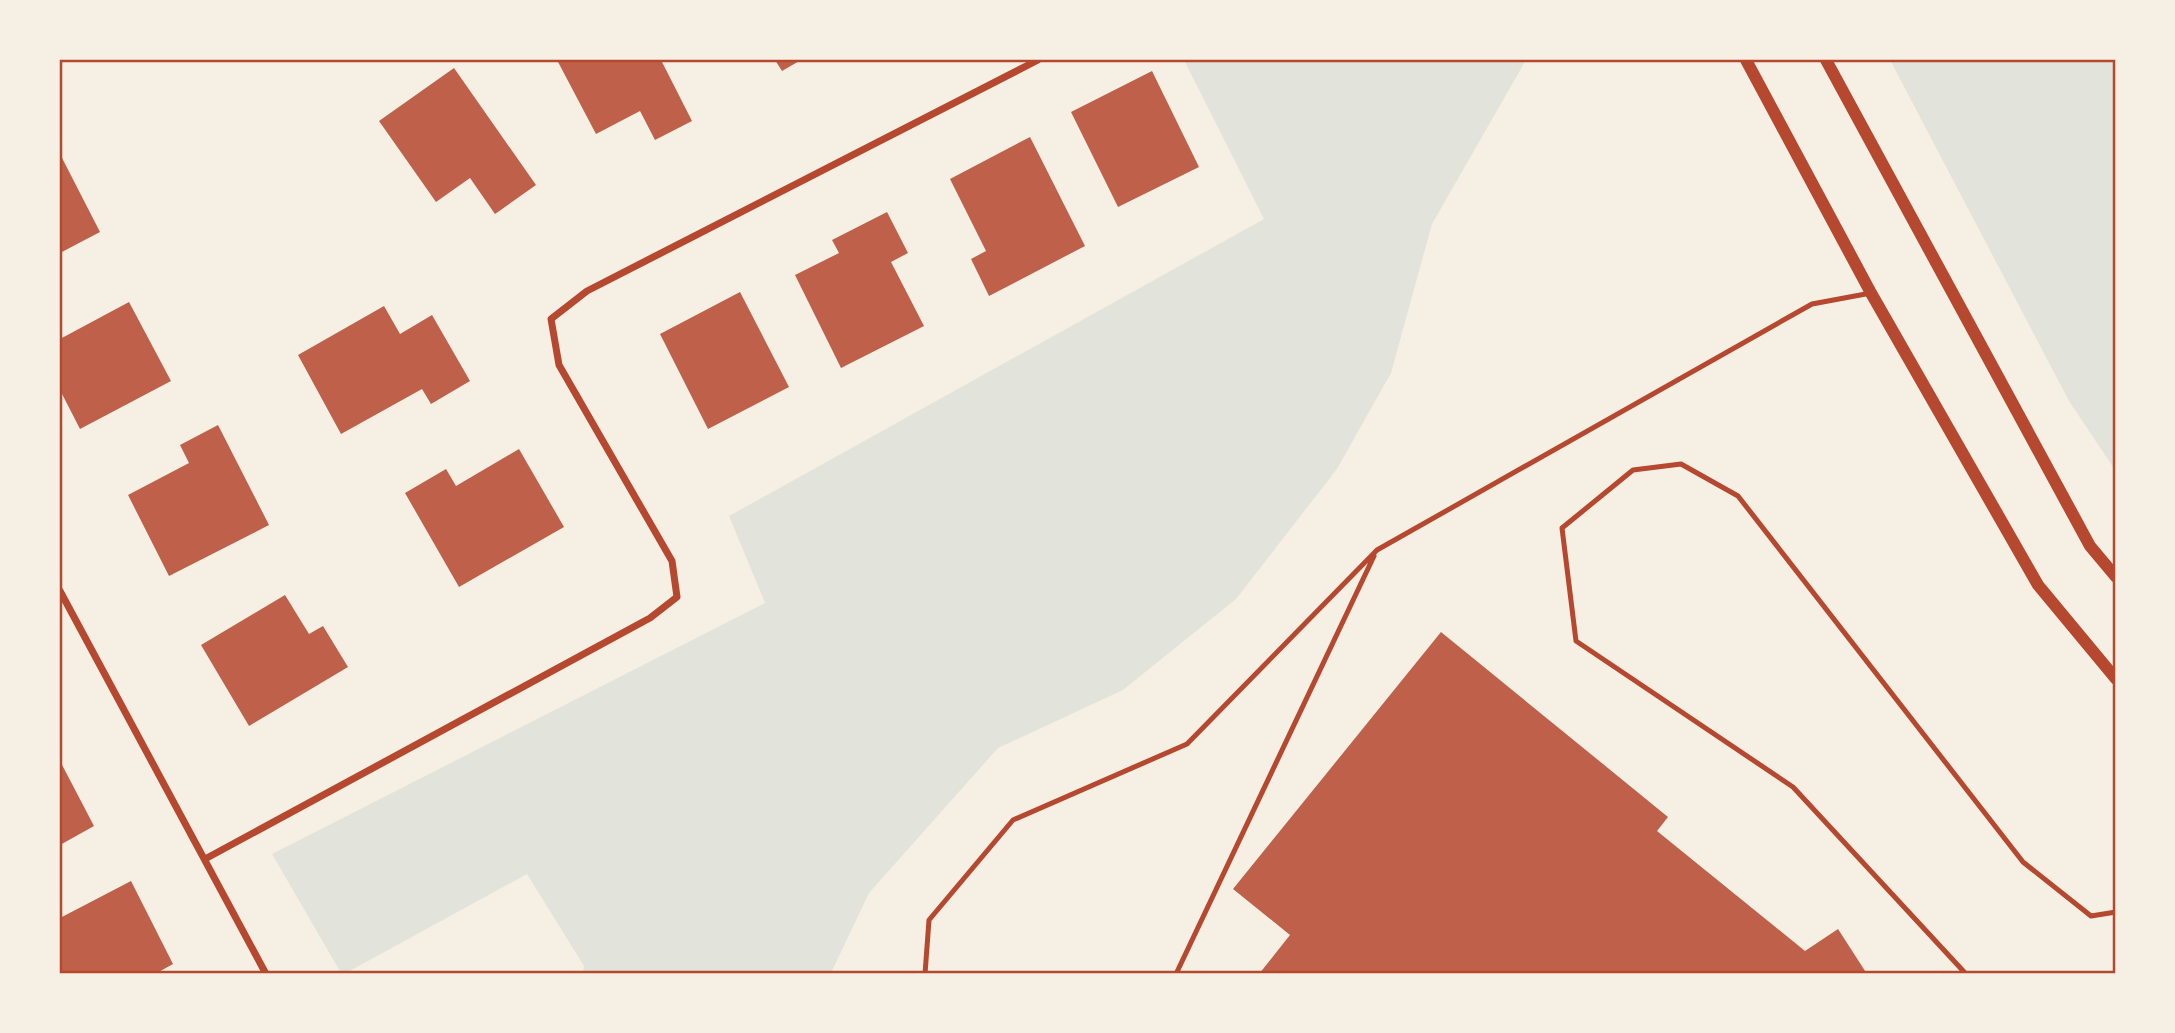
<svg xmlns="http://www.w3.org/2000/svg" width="2175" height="1033" viewBox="0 0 2175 1033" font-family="'IBM Plex Sans',sans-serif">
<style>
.green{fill:#e2e4dc}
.building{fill:#bf614a}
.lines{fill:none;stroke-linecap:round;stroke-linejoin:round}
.service{stroke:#b5482f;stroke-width:5}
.minor{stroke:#b5482f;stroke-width:7}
.tertiary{stroke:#b5482f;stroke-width:12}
.neatline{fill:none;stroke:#b5482f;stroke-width:2.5}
</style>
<rect width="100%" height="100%" fill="#f6efe4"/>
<path class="green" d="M1184,60H1526L1432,224L1391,373L1337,469L1236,599L1123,690L998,748L869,893L831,973H583L584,966L527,874L346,973H341L272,854L765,603L729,516L1264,219Z
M1890,60H2115V470L2069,401Z"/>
<path class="building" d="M557,60H661L692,121L655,140L640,111L596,134Z
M775,60H801L782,71Z
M454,68L536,185L495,214L470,178L436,202L379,121Z
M1152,71L1199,167L1118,207L1071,112Z
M1030,137L1085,246L989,296L971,259L986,251L950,179Z
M60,154L100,232L60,253Z
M887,212L908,253L891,262L924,326L841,368L795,275L839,253L832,240Z
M740,292L789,387L708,429L660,334Z
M129,302L171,381L80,429L60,390V339Z
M384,306L400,334L432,315L470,381L431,404L422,389L341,434L298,355Z
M218,425L269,525L169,576L128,495L189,463L180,445Z
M519,449L564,527L459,587L405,493L446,469L456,486Z
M285,595L309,634L323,626L348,667L249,726L201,645Z
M1441,632L1668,817L1657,831L1805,951L1838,929L1867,974H1259L1290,935L1233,889Z
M60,761L94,826L60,845Z
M131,881L173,964L155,974H62L60,969V918Z"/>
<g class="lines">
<path class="service" d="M925,974L929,920L1013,820L1187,744L1377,550L1812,304L1871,293
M1176,974L1374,556
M1966,974L1793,787L1576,641L1562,528L1633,470L1681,464L1738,496L2023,862L2091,916L2116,912"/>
<path class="minor" d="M60,591L266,974
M205,859L650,618L677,597L672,561L559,365L551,319L587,291L1038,60"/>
<path class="tertiary" d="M1746,60L1871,293L2038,585L2116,679
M1826,60L2090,546L2116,577"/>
</g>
<rect width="2175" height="1033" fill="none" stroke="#f6efe4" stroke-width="122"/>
<rect x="61" y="61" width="2053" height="911" class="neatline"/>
</svg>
